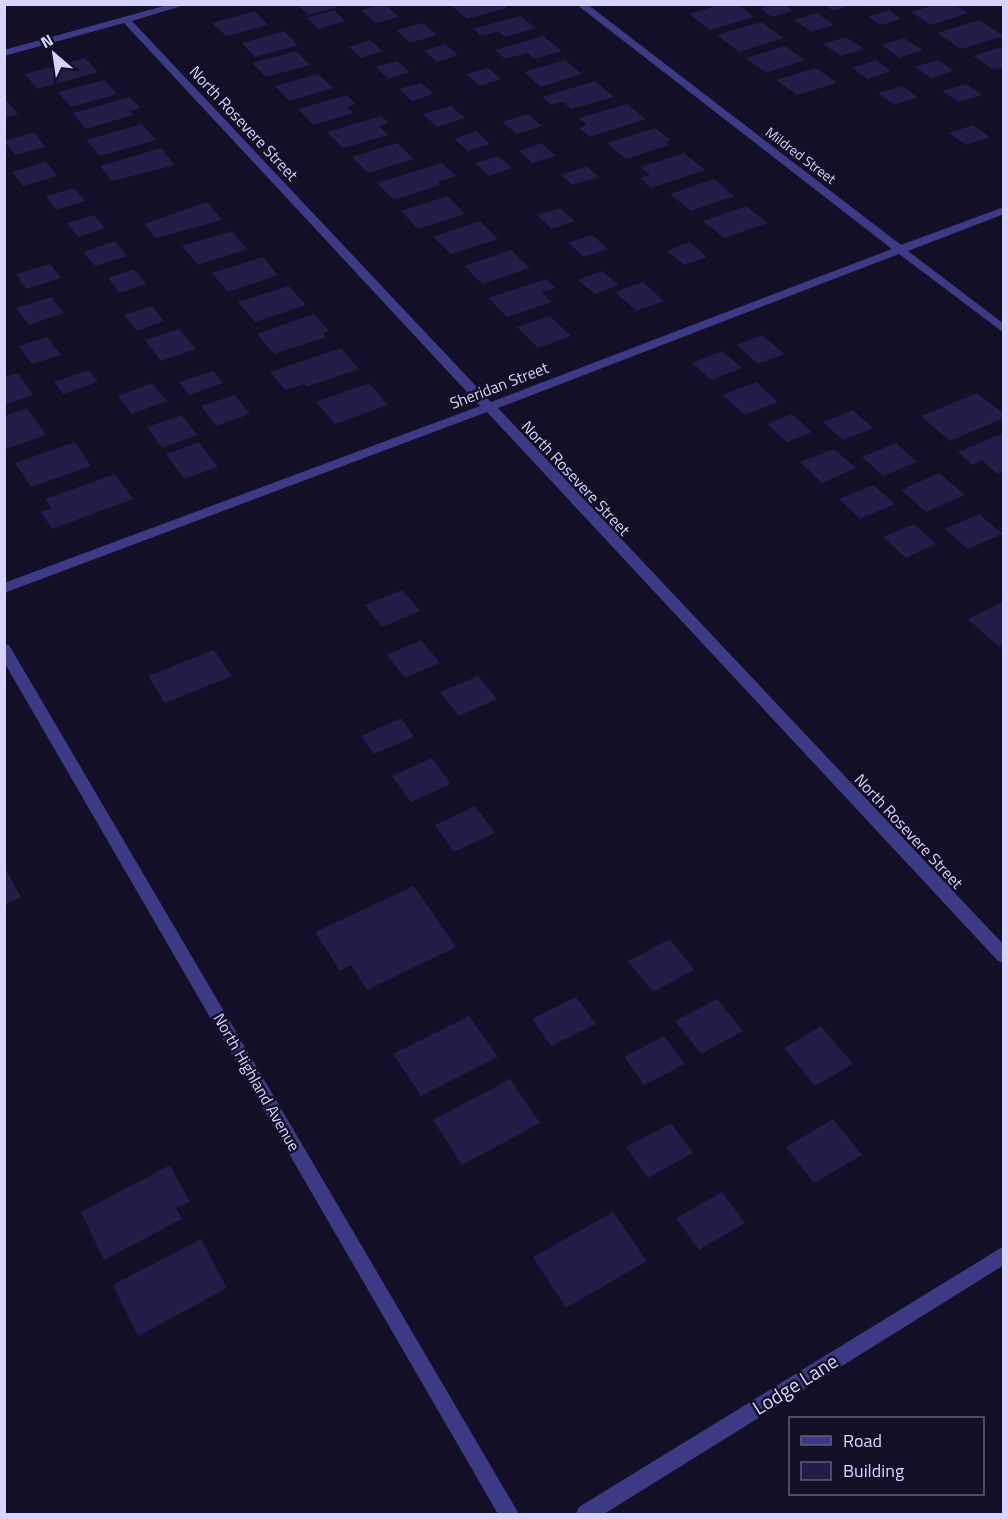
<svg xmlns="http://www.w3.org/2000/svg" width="1008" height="1519" viewBox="0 0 1008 1519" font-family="'Titillium Web',sans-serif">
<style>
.building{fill:#241b47}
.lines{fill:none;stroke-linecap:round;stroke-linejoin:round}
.minor{fill:#3d3a85;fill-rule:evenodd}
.labels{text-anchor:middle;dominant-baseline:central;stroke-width:5;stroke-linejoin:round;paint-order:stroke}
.far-street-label{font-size:14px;fill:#d9d4ff;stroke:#130f26}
.street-label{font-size:16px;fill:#d9d4ff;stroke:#130f26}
.near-street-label{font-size:20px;fill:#d9d4ff;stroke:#130f26}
</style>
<rect width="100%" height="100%" fill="#130f26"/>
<path class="building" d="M296,4H334L337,7L308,15Z
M384,4L399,17L376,23L361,10Z
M458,4H503L507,8L467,19L452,6Z
M721,4H737L754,17L710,30L689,14Z
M774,4H784L793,11L772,17L760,8Z
M824,4H851V5L833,11Z
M934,5H955L968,13L931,25L911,12Z
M334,10L345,21L318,29L307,18Z
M889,10L901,19L881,25L868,17Z
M255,11L268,25L226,36L212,23Z
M817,13L834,25L811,32L794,20Z
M520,16L536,28L505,37L498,31L482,36L473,29Z
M979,20L1004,36L961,49L937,33Z
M761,22L784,38L739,52L717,35Z
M423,23L437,35L410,43L396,30Z
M284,31L298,45L255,57L242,43Z
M543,36L562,51L535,59L527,53L505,59L495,50Z
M846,37L864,49L841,56L823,44Z
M904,38L923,50L900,58L882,45Z
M370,40L383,51L361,58L349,47Z
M445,44L458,55L437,62L424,51Z
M785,46L805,60L766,73L746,58Z
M1004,46V67L994,70L973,56Z
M296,51L310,65L266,77L252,63Z
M85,58L98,72L37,89L25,74Z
M565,60L582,74L541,87L524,72Z
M876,60L891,71L868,79L852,68Z
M938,60L954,71L931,78L915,67Z
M397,61L410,72L388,79L376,67Z
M488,68L501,79L480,86L466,74Z
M816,68L837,83L797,95L776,80Z
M318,74L333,88L289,101L275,86Z
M104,80L117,94L71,107L58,92Z
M595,81L614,97L571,109L563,102L551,105L542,97Z
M421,83L434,94L412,101L399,89Z
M966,84L982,95L959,102L942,91Z
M902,86L918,97L894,105L878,93Z
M347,95L356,104L347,107L353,113L313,125L298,109Z
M130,97L141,108L130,111L133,115L86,129L73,113Z
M7,101L18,114L4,118V102Z
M627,104L646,119L590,137L579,128L587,125L579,118Z
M451,106L465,118L437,127L423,114Z
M528,114L542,126L517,134L502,122Z
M381,116L389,123L379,126L388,135L343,148L327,132Z
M142,124L156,140L100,156L86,140Z
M973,125L990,137L966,145L949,133Z
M655,128L671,140L665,142L669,145L626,159L607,143Z
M476,131L490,144L468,151L454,139Z
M34,132L45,147L16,155L4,141Z
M397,143L414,159L368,173L352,157Z
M541,143L556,156L533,163L519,151Z
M161,148L175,165L112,181L100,166Z
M684,153L705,170L651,188L640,178L650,175L641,167Z
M498,156L512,168L489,176L475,163Z
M46,162L57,176L23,186L12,172Z
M442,163L456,176L437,182L440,185L394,200L377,183Z
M587,166L599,177L572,185L561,175Z
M714,179L734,196L691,211L670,194Z
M74,188L85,201L56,210L46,196Z
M448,196L465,214L418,229L401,211Z
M207,202L222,220L156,238L144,224Z
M746,206L768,223L724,238L703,221Z
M560,208L575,221L552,229L537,215Z
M94,215L105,228L78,237L67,223Z
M480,221L498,239L451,254L433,237Z
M232,231L247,249L198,265L182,246Z
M592,235L608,249L584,257L568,243Z
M115,241L127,256L95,266L83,252Z
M690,242L707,257L684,265L667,251Z
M511,250L530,268L482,284L464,266Z
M263,257L278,275L228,292L212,273Z
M50,264L61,278L26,289L16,274Z
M134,269L146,284L120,293L108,278Z
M602,271L619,285L595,294L578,280Z
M546,279L556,288L542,292L552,302L507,317L488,298Z
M643,282L664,301L636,311L615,292Z
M289,286L306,305L255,322L238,302Z
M51,297L64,313L29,325L16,308Z
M152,306L164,321L137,331L124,315Z
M314,314L329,331L323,333L326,337L274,354L257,334Z
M550,316L571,336L538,348L517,327Z
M179,329L196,349L161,361L145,340Z
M762,335L784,354L758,364L737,345Z
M47,337L61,355L32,364L19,346Z
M341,348L359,369L306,387L304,384L285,390L270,372Z
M722,351L742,368L711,380L692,363Z
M89,370L98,382L63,394L54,382Z
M213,371L223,383L189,395L179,382Z
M18,373L33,395L4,405V377Z
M756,382L778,402L745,415L723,395Z
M152,383L167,401L132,414L118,396Z
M369,383L388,405L335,424L316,402Z
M977,393L1004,414V418L950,441L921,416Z
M235,395L250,414L216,426L201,406Z
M27,408L46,435L4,450V416Z
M853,410L873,428L843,440L823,422Z
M792,414L812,432L787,442L767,424Z
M182,415L197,435L162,448L147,427Z
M1004,433V471L997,474L982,460L972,465L958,452Z
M75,442L91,466L31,487L15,463Z
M199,442L218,467L184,479L166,454Z
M896,443L917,462L883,476L862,457Z
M834,449L856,468L822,483L800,462Z
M939,473L965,495L926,512L901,490Z
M115,474L133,499L52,529L41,512L51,508L45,499Z
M873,485L895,504L860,519L839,499Z
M979,514L1003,534L968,549L945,529Z
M914,524L936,544L906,558L883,537Z
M402,590L420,611L382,627L365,605Z
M1004,601V644L998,646L968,619Z
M421,640L440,663L405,678L387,655Z
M214,650L232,676L165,703L148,676Z
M478,676L497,699L459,716L440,692Z
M401,718L414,737L374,754L361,736Z
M432,758L451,784L411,802L392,776Z
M475,806L495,833L454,852L435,825Z
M4,866L21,897L4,905Z
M414,886L456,947L367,990L351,965L340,971L315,932Z
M670,939L694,970L653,992L628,961Z
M576,997L596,1024L551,1046L532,1019Z
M717,999L743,1031L701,1054L675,1021Z
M469,1016L498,1057L421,1096L393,1054Z
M821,1026L853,1064L815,1086L784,1048Z
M664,1036L685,1064L644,1085L624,1057Z
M510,1079L540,1123L462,1165L433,1120Z
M833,1119L862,1155L814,1183L786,1147Z
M671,1123L693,1153L648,1178L626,1147Z
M170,1165L190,1202L176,1208L182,1219L104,1260L81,1212Z
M722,1192L745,1223L699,1250L676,1218Z
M613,1212L647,1261L566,1308L533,1257Z
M201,1239L227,1288L138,1336L113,1285Z"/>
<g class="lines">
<path class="minor" d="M171,4H188L132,21L491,402L892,249L576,4H587L901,245L1004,207V214L908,251L1004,324V333L899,254L498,408L1004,945V963L998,961L487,412L4,593V583L480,406L124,23L4,56V50Z
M4,644L9,645L519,1514H498L4,662Z
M1004,1246V1265L604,1514H576L579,1507Z"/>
</g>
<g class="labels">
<g class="far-street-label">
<text transform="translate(801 155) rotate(37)">Mildred Street</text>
</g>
<g class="street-label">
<text transform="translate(244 123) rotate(47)">North Rosevere Street</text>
<text transform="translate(499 385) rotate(-21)">Sheridan Street</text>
<text transform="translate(576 478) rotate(47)">North Rosevere Street</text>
<text transform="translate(909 831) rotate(47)">North Rosevere Street</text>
<text transform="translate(257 1082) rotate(60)">North Highland Avenue</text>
</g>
<g class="near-street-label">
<text transform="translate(795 1384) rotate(-32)">Lodge Lane</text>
</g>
</g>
<rect width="1008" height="1519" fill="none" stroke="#d9d4ff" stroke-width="12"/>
<rect x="789" y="1417" width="195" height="78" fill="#130f26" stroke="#625e7d" stroke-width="1.5"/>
<rect x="801" y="1436" width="30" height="9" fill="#3d3a85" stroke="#625e7d" stroke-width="1.5"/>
<text x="843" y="1447" font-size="18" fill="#d9d4ff">Road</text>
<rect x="801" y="1462" width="30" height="18" fill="#241b47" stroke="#625e7d" stroke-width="1.5"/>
<text x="843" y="1477" font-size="18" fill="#d9d4ff">Building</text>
<g transform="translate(54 54) rotate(331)" stroke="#130f26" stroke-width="4.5" paint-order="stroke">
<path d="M0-4.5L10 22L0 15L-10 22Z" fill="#d9d4ff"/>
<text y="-9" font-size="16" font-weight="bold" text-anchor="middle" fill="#d9d4ff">N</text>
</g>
</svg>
